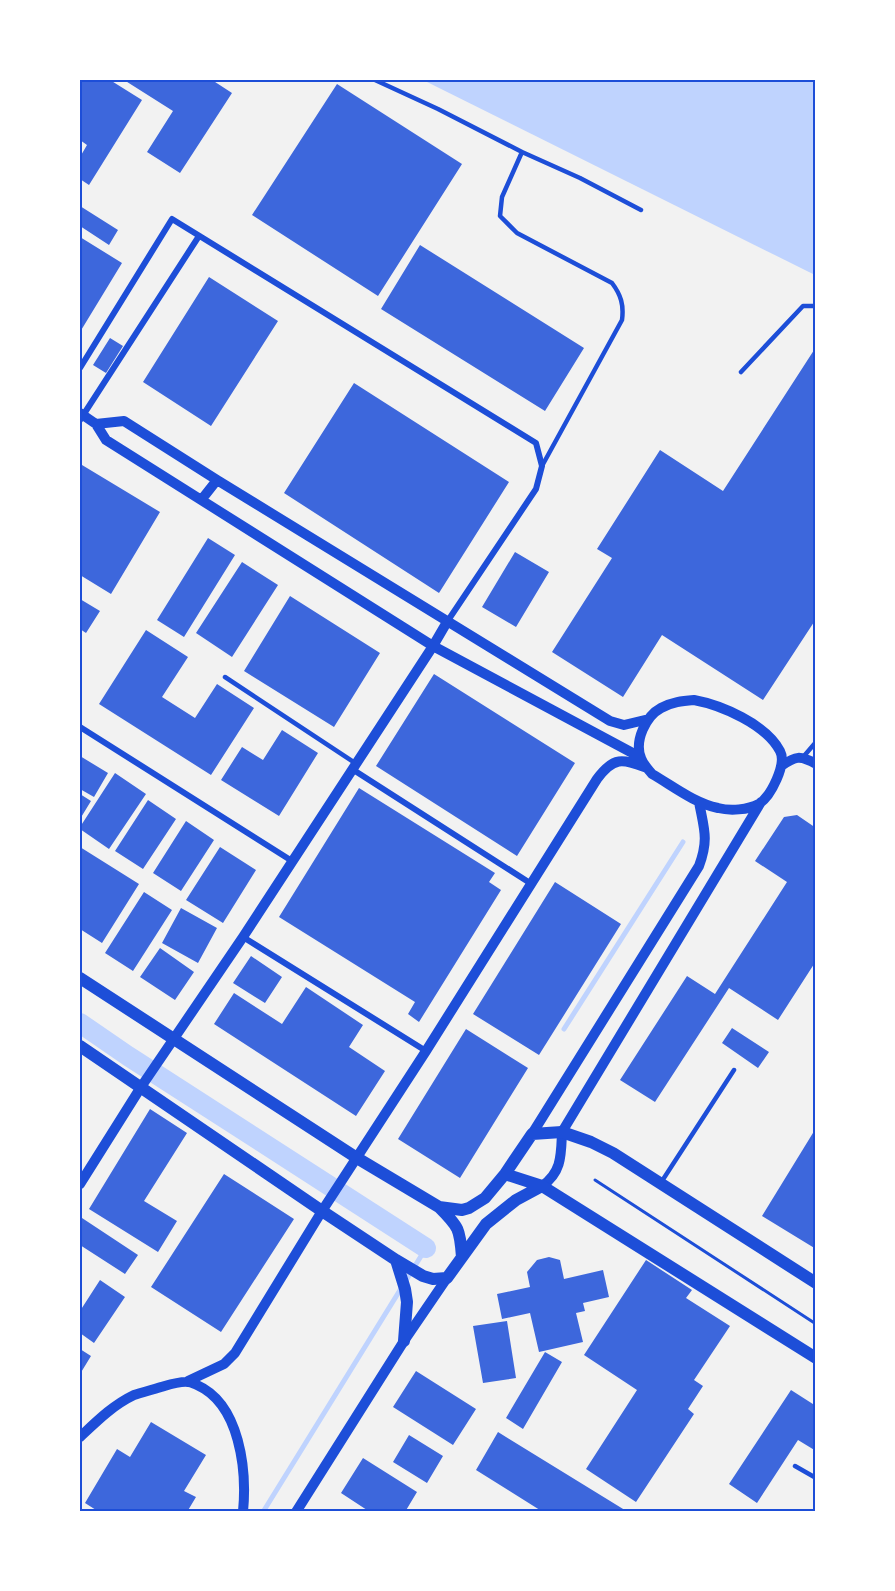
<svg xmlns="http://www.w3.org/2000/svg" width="895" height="1591" viewBox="0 0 895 1591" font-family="'Sofia Sans Condensed',sans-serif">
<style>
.water{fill:#bfd3fe}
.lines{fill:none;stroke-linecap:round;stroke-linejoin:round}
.stream{stroke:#bfd3fe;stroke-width:5}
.canal{stroke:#bfd3fe;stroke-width:20}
.building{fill:#3d67dc}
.path{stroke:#1d4ed8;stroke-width:3}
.service{stroke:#1d4ed8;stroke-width:4.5}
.minor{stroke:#1d4ed8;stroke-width:6}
.tertiary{stroke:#1d4ed8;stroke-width:10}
.secondary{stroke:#1d4ed8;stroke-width:12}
.neatline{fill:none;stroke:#1d4ed8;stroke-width:2}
</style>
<rect width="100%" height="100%" fill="#f2f2f2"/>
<path class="water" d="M423,80H815V275Z"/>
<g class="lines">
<path class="stream" d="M564,1029L683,842
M263,1512L426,1248"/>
<path class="canal" d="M80,1023L128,1056L426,1248"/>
</g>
<path class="building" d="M80,80H110L142,100L89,185L80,179V157L87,145L80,140Z
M124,80H212L232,93L180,173L147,152L173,111Z
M337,84L462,164L378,296L252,215Z
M80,206L118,230L109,245L80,226Z
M80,237L122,263L80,332Z
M420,245L584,348L545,411L381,309Z
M209,277L278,321L211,426L143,382Z
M110,338L123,346L106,373L93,365Z
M816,347V619L763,700L662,635L623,697L552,652L612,558L597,549L660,450L723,491Z
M354,383L509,482L439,593L284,493Z
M82,465L160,512L111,594L80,575V469Z
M208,538L235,555L184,637L157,620Z
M515,552L549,572L516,627L482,607Z
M242,562L278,585L232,657L196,633Z
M290,596L380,653L334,727L244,671Z
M80,599L100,611L86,633L80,629Z
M146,630L188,657L162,697L195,718L217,684L254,708L211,775L99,704Z
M434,674L575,763L517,856L376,766Z
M282,730L318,753L279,816L221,780L242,747L263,760Z
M80,756L108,773L94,797L80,789Z
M115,773L146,794L109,849L80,829V827Z
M359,788L495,873L489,882L501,890L419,1022L408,1014L415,1002L279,917Z
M80,794L91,801L80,819Z
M148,800L176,819L143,869L115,851Z
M797,815L816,828V961L778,1020L729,988L655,1102L620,1080L687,976L715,994L787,882L755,861L784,817Z
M186,821L214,840L181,891L153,873Z
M80,847L139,884L102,943L80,929Z
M220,847L256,870L223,923L186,900Z
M555,882L621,924L539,1055L473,1014Z
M144,892L172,910L133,971L105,953Z
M181,908L217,928L198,963L162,943Z
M160,948L194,972L175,1000L140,977Z
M251,956L282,977L265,1003L233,983Z
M306,987L363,1025L349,1047L385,1071L356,1116L214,1024L234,993L282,1024Z
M732,1028L769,1052L758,1068L722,1043Z
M466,1029L528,1068L460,1178L398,1139Z
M150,1109L187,1133L144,1201L177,1221L158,1252L89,1209Z
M816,1128V1249L762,1216Z
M224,1174L294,1219L221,1332L151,1287Z
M82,1218L138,1255L125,1274L80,1245V1222Z
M549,1257L560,1260L564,1279L603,1270L609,1297L583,1303L585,1311L576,1313L583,1342L539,1352L530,1313L502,1319L497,1294L530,1287L527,1272L537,1260Z
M646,1260L692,1290L686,1298L730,1326L694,1380L703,1386L688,1409L694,1414L636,1502L586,1469L637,1390L584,1355Z
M100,1280L125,1297L94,1343L80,1333V1311Z
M507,1321L516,1378L483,1383L473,1326Z
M80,1349L91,1356L80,1374Z
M545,1352L562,1362L523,1429L506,1418Z
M416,1371L476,1409L453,1445L393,1407Z
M791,1390L816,1406V1451L798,1440L757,1503L729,1484Z
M151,1422L206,1455L184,1491L196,1497L187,1512H95L96,1510L85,1503L117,1449L130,1457Z
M498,1432L628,1512H543L476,1470Z
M409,1435L443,1456L427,1483L393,1462Z
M363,1458L417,1492L405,1512H370L341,1493Z"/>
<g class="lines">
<path class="path" d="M595,1180L816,1324"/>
<path class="service" d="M375,80L438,109L522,152L502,197L500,216L517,233L612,283C621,295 624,305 622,320L542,466
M522,152L580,178L641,210
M741,372L803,306H816
M225,677L355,763
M804,756L816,742
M662,1181L734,1070
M795,1466L816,1478"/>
<path class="minor" d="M80,368L172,219L536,443L542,466L536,489L447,622
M80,420L199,236
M80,727L292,861
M352,769L530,883
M243,937L426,1051"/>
<path class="tertiary" d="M80,413L96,424L124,421L217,480L610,721L624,725L649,719
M96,424L106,440L433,646L640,757
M202,499L217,480
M694,700C721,705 766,724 780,751C787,764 771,796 759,804C748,810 730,811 718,808C694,803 673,786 652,774C648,769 643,764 641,758C634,741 646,716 661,708C672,702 682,701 694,700Z
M781,766C796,756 800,755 816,764
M532,1134L699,866C709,839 704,829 699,802
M80,1184L141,1087L243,937L433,646L447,622
M542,1186C562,1172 561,1155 562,1132L761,802
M188,1381L224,1364L235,1353L322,1211L426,1051L597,779C614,756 622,759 647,768
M80,1437C97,1421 113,1405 134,1395C143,1392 152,1390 161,1387C168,1385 180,1381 188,1382C191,1382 194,1384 197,1385C240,1404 247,1470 243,1512
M296,1512L404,1341L447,1278"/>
<path class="secondary" d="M80,978L357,1158L439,1207L462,1210L469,1208L485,1198L505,1174L532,1134L562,1132L591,1142L613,1153L816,1283
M80,1046L322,1211L396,1260L423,1276L433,1279L447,1278L486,1224L516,1200L542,1186
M505,1174L542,1186L816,1358
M439,1207C459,1227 460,1229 462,1257
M396,1260L405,1289L407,1302L404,1341"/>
</g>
<rect width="895" height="1591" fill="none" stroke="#ffffff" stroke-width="162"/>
<rect x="81" y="81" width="733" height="1429" class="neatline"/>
</svg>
